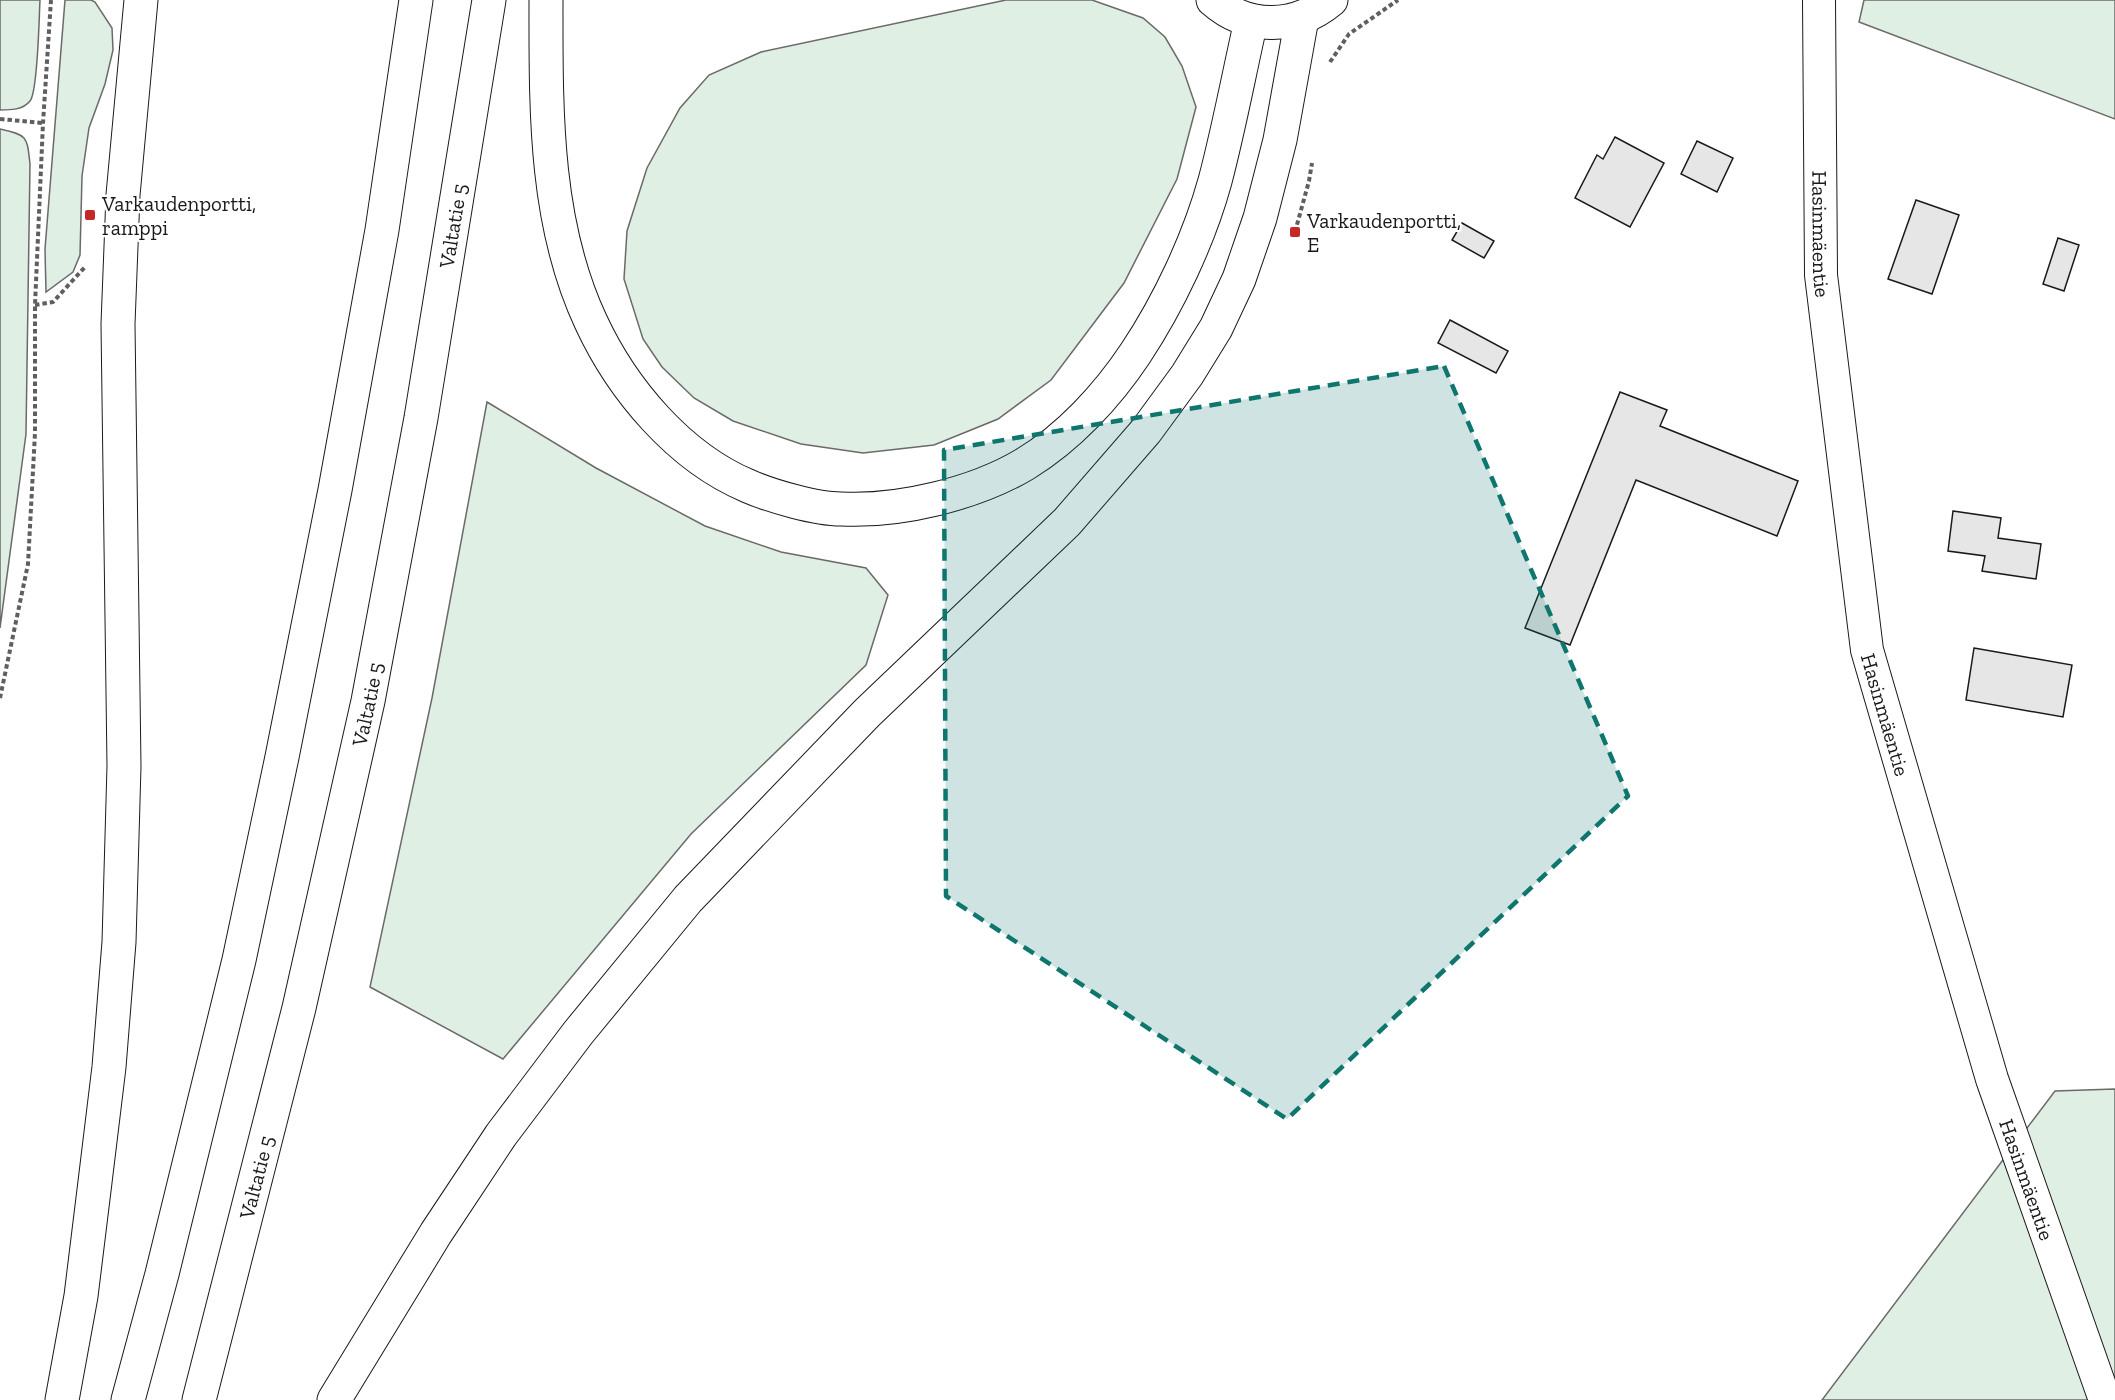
<svg xmlns="http://www.w3.org/2000/svg" width="2115" height="1400" viewBox="0 0 2115 1400" font-family="'Zilla Slab',serif">
<style>
.green{fill:#e0efe3;stroke:#6a6a6a;stroke-width:1.5}
.building{fill:#e6e6e6;stroke:#1a1a1a;stroke-width:1.5}
.lines{fill:none;stroke-linecap:round;stroke-linejoin:round}
.street-casing{stroke:#1a1a1a;stroke-width:34}
.secondary-casing{stroke:#1a1a1a;stroke-width:35}
.highway-casing{stroke:#1a1a1a;stroke-width:35}
.path{stroke:#5f5f5f;stroke-width:4;stroke-dasharray:4.5 3;stroke-linecap:butt}
.street{stroke:#fff;stroke-width:32}
.secondary{stroke:#fff;stroke-width:33}
.highway{stroke:#fff;stroke-width:33}
.marked{fill:#0f766e;fill-opacity:0.2;stroke:#0f766e;stroke-width:4.5;stroke-dasharray:12 8;stroke-linejoin:round}
.poi-dot{fill:#c62828;stroke:#fff;stroke-width:2}
.labels{text-anchor:middle;dominant-baseline:central;stroke-width:4.5;stroke-linejoin:round;paint-order:stroke}
.poi-label{font-size:21px;fill:#1a1a1a;stroke:#fff;text-anchor:start}
.street-label{font-size:21px;fill:#1a1a1a;stroke:#fff}
</style>
<rect width="100%" height="100%" fill="#fff"/>
<path class="green" d="M0,0H40C39,17 38,92 30,101C23,110 10,110 0,110Z
M65,0H91L95,2L112,28L113,50L105,84L89,128L82,176L80,255L73,272L46,292L45,249Z
M1006,0H1092L1143,18L1165,37L1182,66L1196,107L1177,179L1124,283L1051,380L998,419L934,445L863,453L801,444L733,421L694,398L662,367L643,339L624,279L627,231L647,168L680,108L709,75L761,52Z
M1864,0H2115V119L1859,22Z
M0,129C28,135 27,137 30,164L26,434L0,628Z
M487,402L596,468L705,526L781,552L866,568L888,595L866,665L691,834L503,1059L370,987L432,698Z
M2115,1089V1400H1822L2055,1091Z"/>
<path class="building" d="M1615,137L1664,163L1630,227L1575,198L1597,155L1603,159Z
M1697,141L1733,158L1717,192L1681,174Z
M1916,200L1959,215L1932,294L1888,279Z
M1462,223L1494,241L1484,258L1452,240Z
M2058,238L2079,245L2064,291L2043,284Z
M1450,320L1508,351L1496,373L1438,343Z
M1620,392L1667,410L1660,426L1798,481L1777,536L1636,480L1570,645L1525,628Z
M1953,511L2001,518L1998,538L2041,544L2036,579L1982,571L1985,556L1948,551Z
M1974,648L2072,665L2063,717L1966,700Z"/>
<g class="lines">
<g class="street-casing">
<g id="street">
<path id="s1" d="M1819,0L1821,275L1867,650L1992,1079L2105,1400"/>
</g>
</g>
<g class="secondary-casing">
<path id="secondary" d="M1213,0C1248,31 1296,29 1331,0"/>
</g>
<g class="highway-casing">
<g id="highway">
<path d="M546,0C546,108 544,222 591,322C622,389 679,457 748,486C771,496 816,509 841,509C899,512 975,494 1025,464C1068,438 1107,396 1135,354C1169,303 1199,239 1215,181C1229,128 1239,74 1251,21"/>
<path d="M62,1400L81,1296L95,1182L109,1067L119,942L124,766L118,324L123,195L141,0"/>
<path d="M128,1400L162,1274L239,960L282,757L335,490L382,230L416,0"/>
<path id="s2" d="M199,1400L299,1008L368,701L421,418L489,0"/>
<path d="M334,1400L436,1233L501,1135L578,1033L688,899L867,713L1067,522L1146,431L1187,375L1216,328L1239,279L1260,218L1280,140L1302,18"/>
</g>
</g>
<path class="path" d="M1330,62L1349,34L1398,0
M0,119L43,123
M1295,232L1309,181L1312,163
M35,305L53,302L85,267
M0,698L28,564L35,433V305L43,123L51,0"/>
<use href="#street" class="street"/>
<use href="#secondary" class="secondary"/>
<use href="#highway" class="highway"/>
</g>
<path class="marked" d="M1444,366L1628,796L1287,1119L946,896L944,450Z"/>
<g class="poi-dot">
<rect x="84" y="209" width="12" height="12" rx="3"/>
<rect x="1289" y="226" width="12" height="12" rx="3"/>
</g>
<g class="labels">
<g class="poi-label">
<text x="102" y="203">Varkaudenportti,<tspan x="102" dy="24">ramppi</tspan></text>
<text x="1307" y="220">Varkaudenportti,<tspan x="1307" dy="24">E</tspan></text>
</g>
<g class="street-label">
<text stroke="none"><textPath href="#s2" startOffset="1202">Valtatie 5</textPath></text>
<text stroke="none"><textPath href="#s1" startOffset="234">Hasinmäentie</textPath></text>
<text stroke="none"><textPath href="#s2" startOffset="716">Valtatie 5</textPath></text>
<text stroke="none"><textPath href="#s1" startOffset="720">Hasinmäentie</textPath></text>
<text stroke="none"><textPath href="#s2" startOffset="230">Valtatie 5</textPath></text>
<text stroke="none"><textPath href="#s1" startOffset="1206">Hasinmäentie</textPath></text>
</g>
</g>
</svg>
